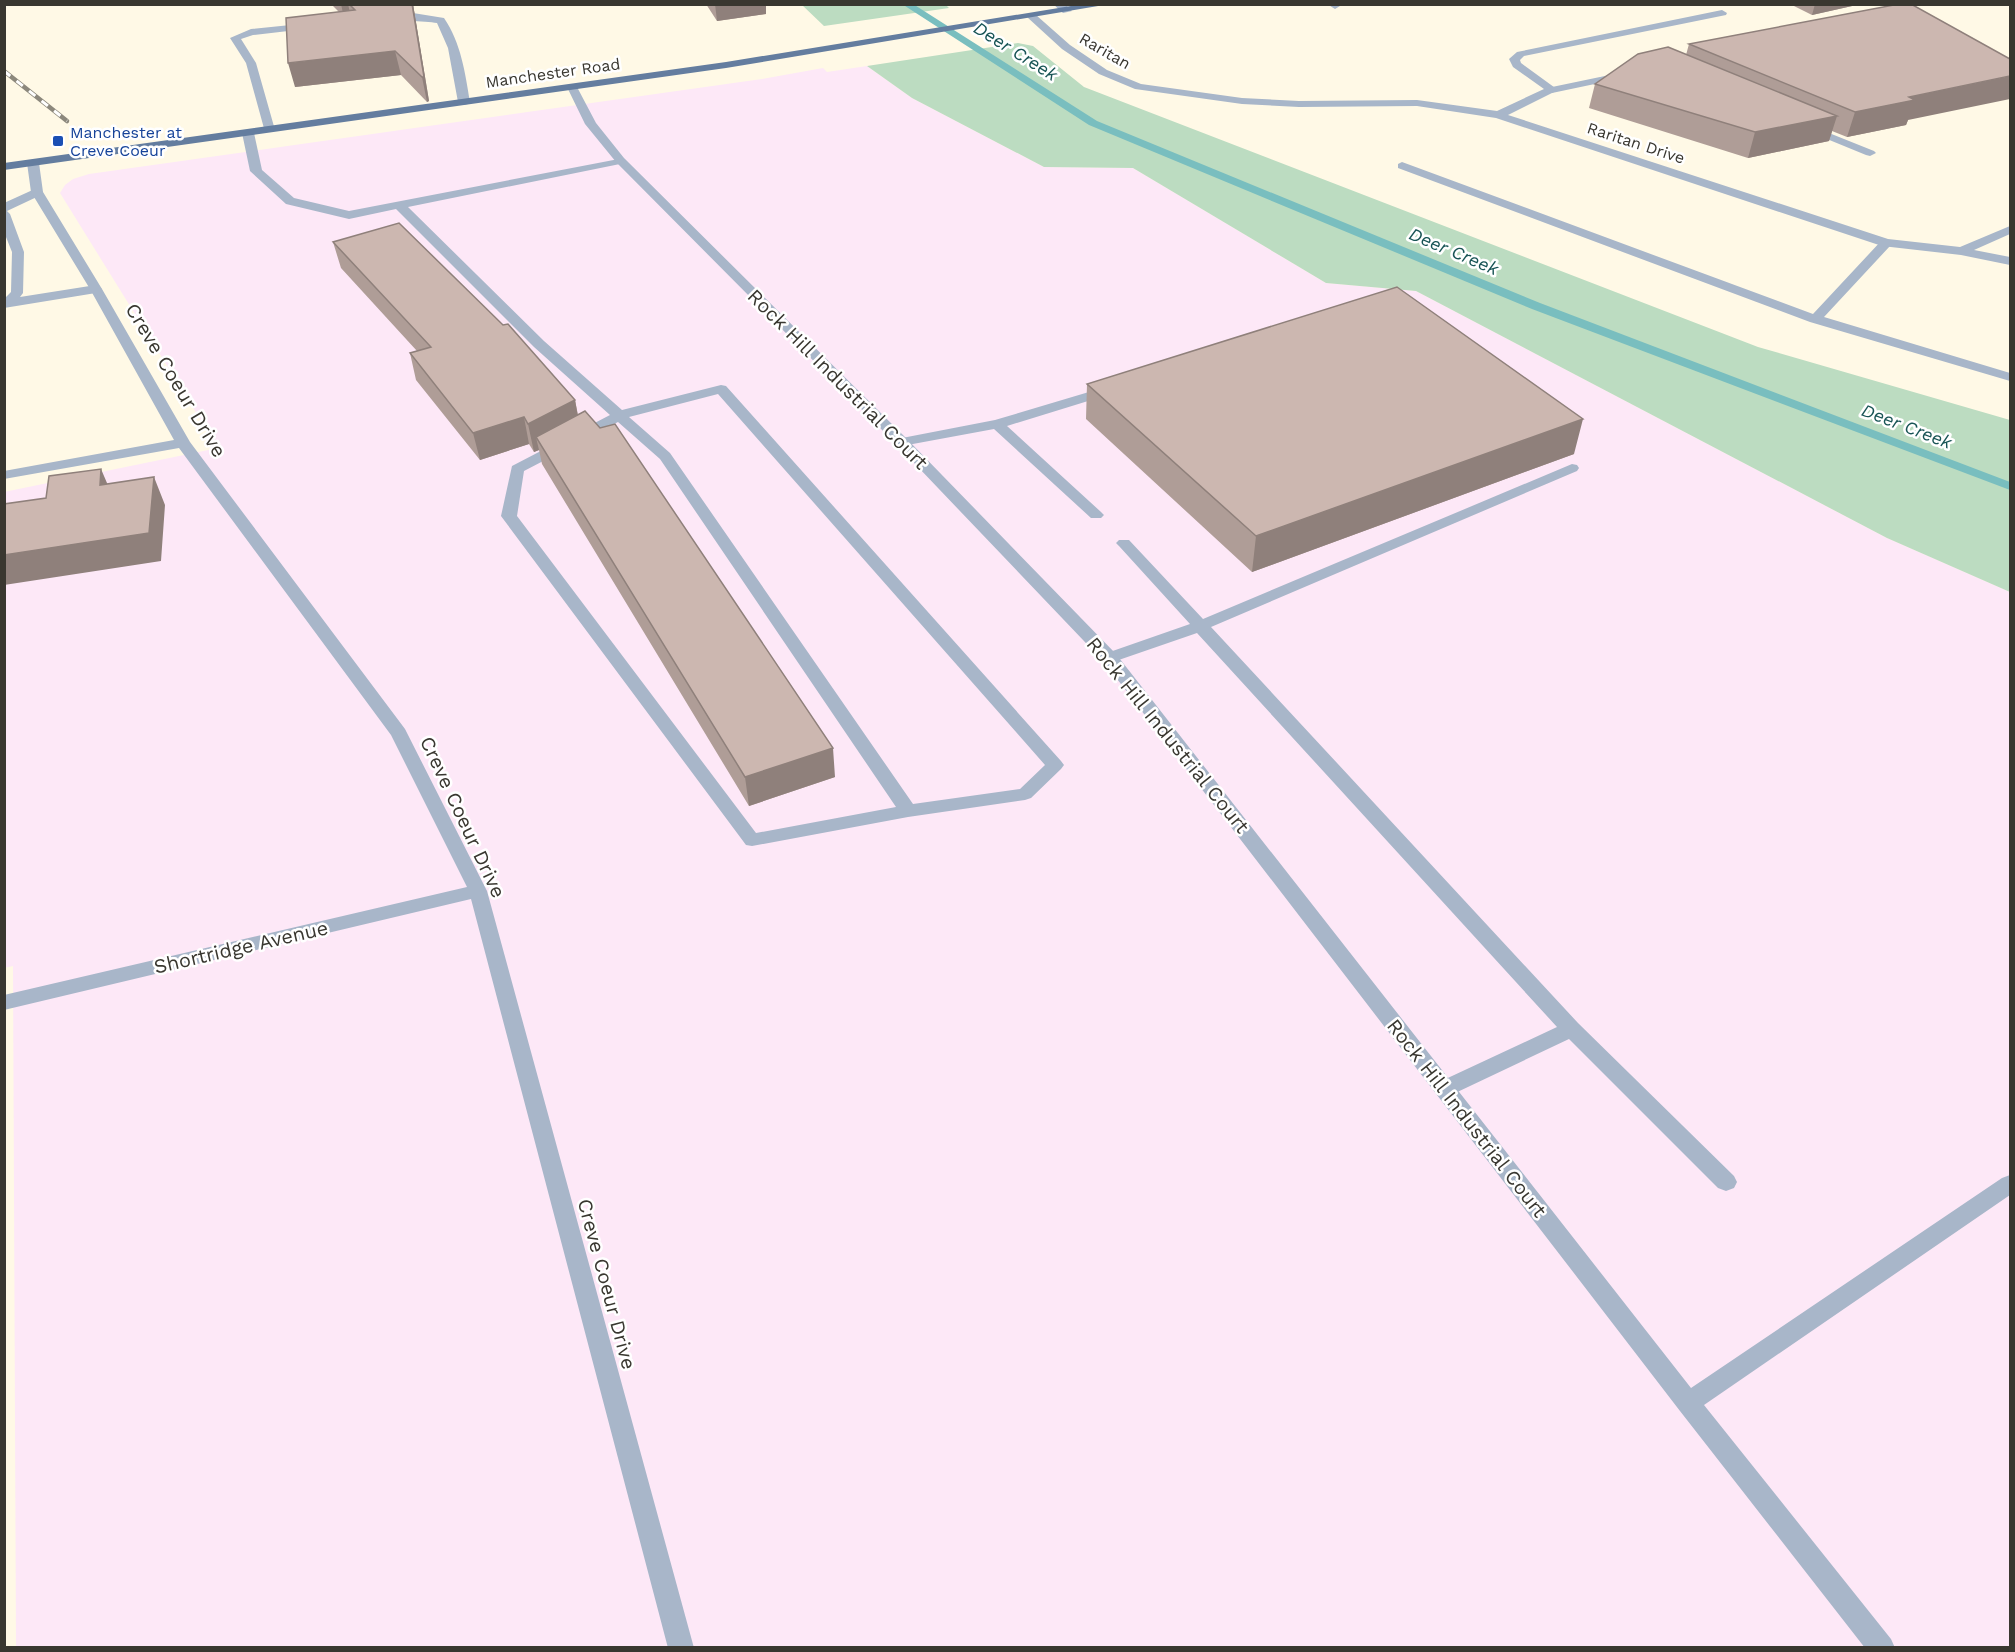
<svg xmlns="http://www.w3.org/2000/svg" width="2015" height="1652" viewBox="0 0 2015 1652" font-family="'Work Sans',sans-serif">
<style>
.industrial{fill:#fde8f7}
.green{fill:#bcdcc1}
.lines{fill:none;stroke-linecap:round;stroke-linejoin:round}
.stream{fill:#79bebf;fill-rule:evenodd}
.lane{fill:#a8b6c9;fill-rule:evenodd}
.street{fill:#a8b6c9;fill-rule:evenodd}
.primary{fill:#647d9f;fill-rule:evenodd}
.rail-casing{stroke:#8c887c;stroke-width:4.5}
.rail{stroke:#fff;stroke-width:3;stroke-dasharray:8;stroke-linecap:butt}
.wall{fill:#af9d97}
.shaded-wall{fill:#8f807b}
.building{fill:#ccb7b0;stroke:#8f807b;stroke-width:1.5}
.transit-dot{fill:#1a4fb4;stroke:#fff;stroke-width:2}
.labels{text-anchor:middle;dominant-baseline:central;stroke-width:5;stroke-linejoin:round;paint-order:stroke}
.far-street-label{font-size:16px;fill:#393730;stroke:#fff}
.far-transit-label{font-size:16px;fill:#164399;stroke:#fff;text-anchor:start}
.far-water-label{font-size:18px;font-style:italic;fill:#185455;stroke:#fff}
.street-label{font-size:20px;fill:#393730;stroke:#fff}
</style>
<rect width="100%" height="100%" fill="#fff9e6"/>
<path class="industrial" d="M867,66L912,98L1044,167L1133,168L1326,283L1416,291L1887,538L2010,592V1647H16L13,966L4,968V492L218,448L60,193L65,185L73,179L89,174L762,79L823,68L827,72Z"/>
<path class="green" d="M946,5L949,8L824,26L802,5Z
M1018,43L1033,46L1084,87L1758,347L2010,420V592L1887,538L1416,291L1326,283L1133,168L1044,167L912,98L867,66Z"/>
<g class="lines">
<path class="stream" d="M902,4H913L1097,121L1540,303L2010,482V490L1532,309L1089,125Z"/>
<path class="lane" d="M1053,4H1065L1072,11L1063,13Z
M1327,4H1339L1340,6L1335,9Z
M413,13L444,18C461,43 465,72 470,102L468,104L464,105L458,102L448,48L437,23C426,21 391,21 386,18L391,15Z
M310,23L314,24V28L253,35L241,39L256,63L275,130L273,132H265L246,63L230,38L251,29Z
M1624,72L1629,75L1628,77L1552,93L1546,90L1552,87Z
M1809,125L1874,151L1876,153L1870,156L1866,155L1805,130V126Z
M248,130L254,133L262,170L294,198L349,211L624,158V162L620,164L408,207L544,341L622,410L721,385L726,386L1061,761L1064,765L1061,769L1031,798L1025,800L908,817L752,846L746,845L501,516L512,466L610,415L534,347L396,209L349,219L286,204L250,171L242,133ZM718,394L1045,765L1020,789L913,804L670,453L629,417ZM618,422L660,459L896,807L756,833L517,516L524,471Z
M1402,162L1813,314L1882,240H1890L1892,243L1890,246L1824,317L2010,373V381L1810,322L1398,168V164Z
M37,188L43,192L41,195L7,211L10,214L24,252L23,293L20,297L96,285L102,289L96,293L4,308V299L11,292L12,252L4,232V203Z
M1109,386L1116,390L1114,393L1007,426L1101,512L1104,515L1101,518H1091L994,429L902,446L895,442L902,438L995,420Z
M1572,464L1577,465L1579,468L1577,471L1211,627L1578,1023L1734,1176L1737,1182L1734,1188L1726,1191L1718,1188L1569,1039L1451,1095L1444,1097L1437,1095L1434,1089L1437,1083L1557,1027L1197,633L1110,663L1104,662L1102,658L1104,654L1190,624L1119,546L1116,543L1119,540H1129L1203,619Z"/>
<path class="street" d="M1722,10L1727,13L1726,15L1524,56L1520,60L1521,63L1558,90L1508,115L1888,239L1960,247L2010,226V234L1974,250L2010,257V265L1961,255L1882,246L1496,118L1417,106L1299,107L1242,104L1135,89L1099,74L1062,49L1027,17L1036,15L1070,45L1107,70L1141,84L1242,98L1299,101L1417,100L1497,111L1544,89L1513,67L1509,59L1517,52Z
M572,84L577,87L596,123L624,158L907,439L1116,654L1691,1388L2002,1178L2010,1175V1195L1704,1405L1891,1639L1895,1648H1865L1680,1411L1104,662L897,445L616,162L585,124L567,87Z
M33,159L39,163L43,192L102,289L190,442L405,729L487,891L694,1648H668L471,899L4,1010V995L467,887L391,735L179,448L4,479V471L174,440L90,289L31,192L27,163Z"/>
<path class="primary" d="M1083,4H1110L726,68L4,170V163L726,62Z"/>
<g class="rail-casing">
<path id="rail" d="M4,71L67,121"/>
</g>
<use href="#rail" class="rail"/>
</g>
<path class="wall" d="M331,4H413L429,101L427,102L401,75L295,87L339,12Z
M706,4H766V14L717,21Z
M1790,4H1861L1812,15Z
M1689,44L1908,120L1906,125L1847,137L1832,131L1829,141L1748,158L1589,108L1595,84L1686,55Z
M333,242L575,400L578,415L835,777L749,806L542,464L539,450L534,452L529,444L480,460L416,380L410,353L417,351L341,268Z
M1087,384L1574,454L1252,572L1086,419Z"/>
<path class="shaded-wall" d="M341,4H348L351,17L344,18Z
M349,4H413L429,101L427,102L422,77Z
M715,4H766V14L717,21Z
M1815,4H1861L1812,15Z
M395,51L401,75L295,87L288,63Z
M2010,76V99L1908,120L1906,125L1847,137L1855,112L1909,97Z
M1837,116L1829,141L1748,158L1755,132Z
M575,400L580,428L536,437L539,450L534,452L528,424Z
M524,417L529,444L480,460L473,433Z
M1583,419L1574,454L1252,572L1256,536Z
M101,469L113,497L100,485Z
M154,477L165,505L161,561L4,585V555Z
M833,748L835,777L749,806L745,777Z"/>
<path class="building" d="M349,4H412L424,77H422L395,51L288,63L286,18L355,10Z
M1899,4H1911L2010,59V76L1909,97L1915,100L1855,112L1689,44Z
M1668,47L1837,116L1755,132L1595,84L1638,54Z
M399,223L503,325L508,324L575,400L528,424L524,417L473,433L410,353L431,347L333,242Z
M1397,287L1583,419L1256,536L1087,384Z
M585,411L600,428L615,424L833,748L745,777L536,437Z
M101,469L100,485L154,477L149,533L4,555V504L46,498L49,476Z"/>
<rect class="transit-dot" x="52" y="135" width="12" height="12" rx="3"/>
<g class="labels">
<g class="far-street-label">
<text transform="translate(1105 51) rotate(30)">Raritan</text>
<text transform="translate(553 73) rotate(-8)">Manchester Road</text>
<text transform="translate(1636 143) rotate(18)">Raritan Drive</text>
</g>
<g class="far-transit-label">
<text x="70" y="132">Manchester at<tspan x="70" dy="18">Creve Coeur</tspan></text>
</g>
<g class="far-water-label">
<text transform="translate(1016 51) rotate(32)">Deer Creek</text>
<text transform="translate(1454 251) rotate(23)">Deer Creek</text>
<text transform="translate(1907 426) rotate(21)">Deer Creek</text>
</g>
<g class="street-label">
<text transform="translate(838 379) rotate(45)">Rock Hill Industrial Court</text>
<text transform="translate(176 380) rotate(59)">Creve Coeur Drive</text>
<text transform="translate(1168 735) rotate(51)">Rock Hill Industrial Court</text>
<text transform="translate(463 817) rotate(65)">Creve Coeur Drive</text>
<text transform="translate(241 947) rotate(-13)">Shortridge Avenue</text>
<text transform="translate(1467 1118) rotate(52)">Rock Hill Industrial Court</text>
<text transform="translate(607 1284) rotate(75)">Creve Coeur Drive</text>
</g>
</g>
<rect width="2015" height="1652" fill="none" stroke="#393730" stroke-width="12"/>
</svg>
